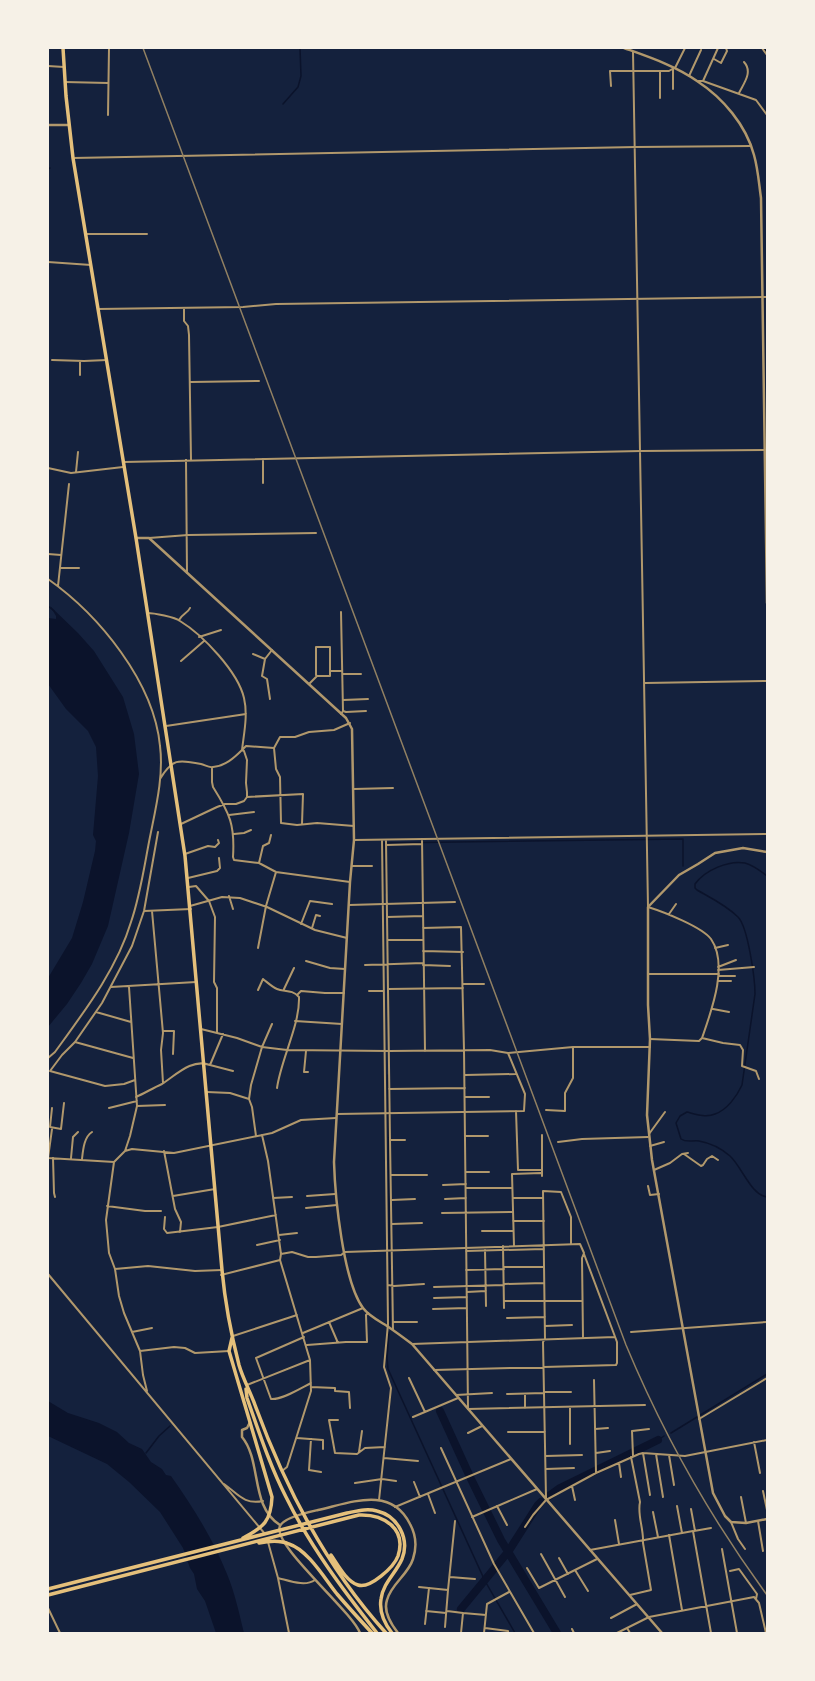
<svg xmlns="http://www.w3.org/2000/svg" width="815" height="1681" viewBox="0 0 815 1681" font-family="'Open Sans',sans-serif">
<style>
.water{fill:#0b132b}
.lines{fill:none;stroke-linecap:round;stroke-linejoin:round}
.stream{stroke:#0b132b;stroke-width:1.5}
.river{stroke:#0b132b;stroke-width:8}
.minor{stroke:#b1986c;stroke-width:2}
.tertiary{stroke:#b1986c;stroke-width:2.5}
.trunk{stroke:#e5c07b;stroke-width:3.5}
.rail{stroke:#918062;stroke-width:1.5}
</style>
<rect width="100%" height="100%" fill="#14213d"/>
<path class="water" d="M50,606L78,633L94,651L123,697L134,734L139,774L129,833L108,926L92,964L81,983L67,1004L48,1027V978L72,938L83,902L95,851L96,841L93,835L98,776L96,747L88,731L66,709L48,684V618L56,619V616Z
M48,1401L68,1413L99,1423L117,1432L129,1443L142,1449L151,1462L162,1469L166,1475L171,1476C193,1507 213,1539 227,1574C235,1593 239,1613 244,1633H216L205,1601L197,1589L194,1574L190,1568L183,1548L160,1512L129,1482L107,1464L48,1436Z"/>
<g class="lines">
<path class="stream" d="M764,48L767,52
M283,104L298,87L301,76L300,48
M48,169L50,168
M48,606L54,611
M767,876C762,872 752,865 745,863C729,860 705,870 695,884V888L697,890C711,898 726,905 738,917C748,927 755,979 755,994L742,1085C737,1096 727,1110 715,1114C706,1118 695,1114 687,1112L680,1116L676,1123L681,1139C687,1143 693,1140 699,1141C710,1143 722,1149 730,1156C742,1167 751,1195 767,1197
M386,893L384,843L683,839V866
M388,1075L390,1325
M389,1332L387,1358L388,1369L485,1581L515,1633
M671,1433L767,1374
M658,1440L664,1436
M146,1453L159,1436L170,1426"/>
<path class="river" d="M440,1411L471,1479L501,1540L557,1633
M549,1496L560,1488L658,1440
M461,1609L508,1552L538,1505L541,1502"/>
<path class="minor" d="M762,48L767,55
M633,52L648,907C664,912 702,927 711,939C729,965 711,1012 702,1038
M714,59L721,63L727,51L726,48
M48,66L64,67
M675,68L685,48
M673,69V89
M660,71V98
M689,76L701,50
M698,81H703L756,100L767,115
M703,81L718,48
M65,82L108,83
M611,86L610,71H669L674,68
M739,93C744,83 753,72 744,62
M108,115L109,48
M73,158L636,147L751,146
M86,234H147
M48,262L91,265
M184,308V321L188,326L189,335L191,460
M98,309L243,307L276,304L767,297
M52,360L84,361L107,360
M80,361V375
M191,382L259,381
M263,459V483
M186,460L187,573
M124,462L641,451L767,450
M48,468L71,473L123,467
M76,472L78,452
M149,538L188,535L316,533
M48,554L61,555
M60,568H79
M48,579C99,615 154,682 160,746C164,777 155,811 149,842C144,868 140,896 131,922C117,969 84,1012 55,1052L48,1058
M58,586L69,484
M341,612L343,711L341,714
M147,613C154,613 175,617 180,621C203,635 238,672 244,698C248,715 244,733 242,750
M179,620C182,614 188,613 190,608
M199,637L221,630
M253,654L265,659
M181,661L204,641
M330,671H342
M343,674H361
M645,683L767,681
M309,684L317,676H330V647H316V675L317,676
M270,699L267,679L262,676L265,659L272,650
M343,700L368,699
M343,711L346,712L366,711
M166,726L246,714
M274,748L276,769L280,777L281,823L297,825L317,823L354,826
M243,749L246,746L274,748L280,737H295L309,732L334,730L350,723
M212,768V782L213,787C230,814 235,825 233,857L234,860L259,863L276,872L350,882
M160,779C172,759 178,759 201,764C205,765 209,768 213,767C225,766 234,758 242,750L244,751L247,760L246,783L247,792V797L244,801L236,804H225L217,807L181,824
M354,789L393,788
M247,797L303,794L302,824
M229,815L254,812
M234,834L244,833L251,830
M422,839L425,1051
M354,840L767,834
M386,840L390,1140
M386,845L422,844
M185,854L208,846L215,847L219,843L218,840
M259,863L263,846L269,843L271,835
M352,866H372
M188,878L217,871L220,868L219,858
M189,887L196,886L209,901L215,917L214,982L217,988V1032
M229,896L233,909
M349,905L455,902
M190,906L222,897L240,898L267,907L315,930L347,938
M144,911L191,909
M152,911L163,1033L161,1050L163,1083
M669,914L676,904
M387,917L423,916
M301,924L310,901L332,904
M312,928L316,915L320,916
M423,928L461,927L464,1050L468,1409L645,1405
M388,940H423
M258,948L266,906L276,872
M715,948L728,945
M423,951L463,952
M306,961L330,968L345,969
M365,965L423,963
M423,965L450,966
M718,967L736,960
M718,970L754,967
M648,974H719
M719,976H735
M718,981H731
M463,984H484
M111,987L196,982
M284,989L294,968
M388,989L463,988
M258,990L263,979C267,982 272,987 277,989C284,992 292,989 299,997C300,1025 281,1059 277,1088
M369,991H384
M297,995L301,991L325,993H344
M713,1009L729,1012
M96,1012L131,1022
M295,1021L342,1024
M201,1029L237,1038L262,1047L287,1050L389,1051L490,1050L508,1053L573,1047H650
M163,1031H174L173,1054
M650,1039L699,1041L702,1038L723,1043L740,1045L743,1050L742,1066L756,1071L759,1079
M75,1042L133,1058
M306,1051L304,1072H308
M210,1065L233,1071
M465,1075L516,1074
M135,1080L124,1084L105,1086L50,1071L62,1055L75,1042L102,1003L132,946L144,911L158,832
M389,1089L465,1088
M207,1092L230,1093L249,1099
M136,1097C145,1093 153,1088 162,1084C176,1075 192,1058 210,1065L223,1034
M465,1097H489
M137,1106L165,1105
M52,1108L50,1127L61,1129L64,1103
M109,1108L137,1101
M546,1110L565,1111V1093L573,1078V1047
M516,1111L518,1170H541
M337,1114L524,1111L525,1094L508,1053
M649,1134L665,1112
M262,1135L268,1161L281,1254
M542,1135V1176
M256,1136L252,1107L249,1099L251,1085L262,1047L272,1024
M466,1136H488
M558,1142L582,1139L648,1137
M650,1146L664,1142
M125,1151L132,1149L174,1153L272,1133L301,1120L336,1118
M164,1151L175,1209L181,1222L180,1232
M684,1154L701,1166L703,1165L707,1159L712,1156L718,1160
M48,1158L114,1162L125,1151L130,1136L137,1106L129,987
M48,1158L52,1129
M53,1158L54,1193L55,1197
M71,1158L73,1137L78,1132
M82,1159C83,1150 84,1137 92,1132
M114,1162L106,1220L109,1253L115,1269L119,1296L124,1313L140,1351L143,1375L147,1391
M654,1170L670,1163L682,1154L688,1153
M466,1172H489
M391,1175H427
M443,1185L466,1184
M648,1186L650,1195L659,1194
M466,1188H512
M173,1196L215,1189
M307,1196L335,1194
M273,1198L292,1197
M513,1198H543
M445,1199L466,1198
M392,1200L415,1199
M107,1206L145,1211H161
M306,1208L337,1205
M442,1213L513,1212
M165,1217L164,1229L167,1233L218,1227L276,1215
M513,1221H544
M392,1224L422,1223
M482,1231H513
M279,1235L297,1233
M257,1245L280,1240
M503,1246L504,1308
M514,1246L512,1174L541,1173
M485,1250L486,1306
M466,1251L544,1249
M280,1260L310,1360L311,1391L287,1467L282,1471
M504,1267H544
M115,1269L148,1266L195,1271L222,1270
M466,1270L504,1269
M48,1274L265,1534
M221,1275L280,1260L281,1254L292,1252L308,1257H316L341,1255L345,1252L580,1244L584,1253L582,1258L583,1338
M504,1284L544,1283
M388,1285L394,1286L424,1284
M434,1287L504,1285
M467,1292L486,1291
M434,1298L467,1297
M504,1301H582
M433,1309L467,1308
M507,1318L545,1317
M329,1322L338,1343
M394,1322H417
M545,1326L572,1325
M393,1330L390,1140H405
M132,1332L152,1328
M631,1332L767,1322
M303,1333L363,1308
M233,1336L297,1315
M304,1337L256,1358L271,1399C282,1400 301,1388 311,1383
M412,1344L615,1337
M307,1345L346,1342H367L366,1315L368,1313
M140,1351L174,1347L185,1348L195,1353L229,1351
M434,1370L616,1365L617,1363V1342L584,1254
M409,1378L425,1412
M594,1380L596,1473
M247,1385L310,1360
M311,1387L335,1388V1391L349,1392L350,1408
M544,1392H571
M507,1394L544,1393
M525,1394V1408
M456,1395L492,1393
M570,1407V1444
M413,1417L458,1398
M699,1419L767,1378
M338,1420H329L335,1453L357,1454L365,1448L385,1447
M595,1429L608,1428
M508,1432H545
M468,1433L482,1426
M297,1438L323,1440V1449
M311,1439L309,1470L321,1472
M754,1442L760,1473
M441,1448L494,1564L534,1633
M359,1452L362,1431
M596,1453L610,1451
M643,1453L650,1495
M656,1454L663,1497
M669,1455L674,1485
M546,1456L582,1455
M633,1456L632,1431L649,1429
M384,1458L418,1461
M619,1463L621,1477
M546,1469L574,1468
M414,1482L420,1497
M355,1483L382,1479L396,1481
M224,1484C238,1494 244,1505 263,1501
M572,1486L575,1500
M763,1491L767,1510
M428,1494L435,1513
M741,1497L746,1523
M546,1498L543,1342L545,1339L543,1191L561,1192L571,1217V1244
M379,1500L391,1388L384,1367L388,1324L382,840
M497,1506L507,1525
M677,1506L682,1533
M395,1507L511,1459
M691,1509L695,1531
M653,1512L658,1537
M472,1517L537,1489
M615,1520L619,1544
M758,1521L763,1551
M731,1522L738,1539L745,1549
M525,1527L533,1515L546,1500L596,1473L639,1454L643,1453L685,1456L767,1440
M694,1531L711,1528
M669,1535L682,1610
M268,1542L278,1578L289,1633
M722,1549L737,1633
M590,1550L693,1531L711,1633
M541,1554L565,1597
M559,1558L568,1574
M527,1568L539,1588L597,1559
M575,1570L588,1591
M730,1571L739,1569L757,1594L756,1599
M450,1577L475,1579
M278,1578C290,1581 305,1587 315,1580
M419,1587L448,1590L445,1627
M448,1590L455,1521
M630,1595L651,1590L643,1543C644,1529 637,1515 640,1502L631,1457
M48,1608L60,1633
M426,1611L446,1613
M447,1611L463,1613
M611,1618L637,1604
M425,1624L429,1588
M485,1628L508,1631V1633
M627,1628L630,1633
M572,1629L574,1633
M461,1633L463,1613L486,1615
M484,1633L487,1604L509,1592
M617,1633L649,1617L754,1597L759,1603L766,1633"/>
<path class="tertiary" d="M624,48C649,57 676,66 697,81C723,98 746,125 754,155C758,169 759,184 761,198L767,603
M48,125H69
M136,538H149L346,718L352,729L354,840L350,882L334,1162C335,1196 343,1281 363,1308C369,1316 379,1321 387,1326C396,1332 404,1338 412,1344L662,1633
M767,852L743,848L715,853L698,864L679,875L648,907V1005L650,1039L647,1115L652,1160L713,1493L725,1516L731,1522L746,1523L767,1519
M250,1422L247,1428L242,1430V1437C262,1461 250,1507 280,1525
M360,1633C352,1611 271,1544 280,1526C284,1517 309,1512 318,1510C350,1503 391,1485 410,1524C416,1535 417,1547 413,1559C408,1575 391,1584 387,1600C383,1612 391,1624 398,1633"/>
<path class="trunk" d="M63,48L66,96L73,158L136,538L185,856L222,1270C225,1302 231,1334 239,1365C243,1379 250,1391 255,1405C285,1487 327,1568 386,1633
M232,1338L229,1351L272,1497C271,1521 264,1527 243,1538
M246,1389L247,1398C259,1432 270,1466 286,1497C310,1546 343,1590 377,1633
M259,1543C269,1541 280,1540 289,1544C308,1550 325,1579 337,1594C349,1608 360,1620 372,1633
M48,1589L347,1513C357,1511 367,1508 377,1511C398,1516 410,1539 402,1559C396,1573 383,1583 381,1599C379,1612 384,1623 392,1633
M48,1595L359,1515C383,1514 407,1528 398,1556C394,1567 370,1589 358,1585C346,1581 338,1565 331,1555"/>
<path class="rail" d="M143,48L626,1345C664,1436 709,1516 767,1595"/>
</g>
<rect width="815" height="1681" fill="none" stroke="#f6f1e7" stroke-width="98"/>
</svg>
